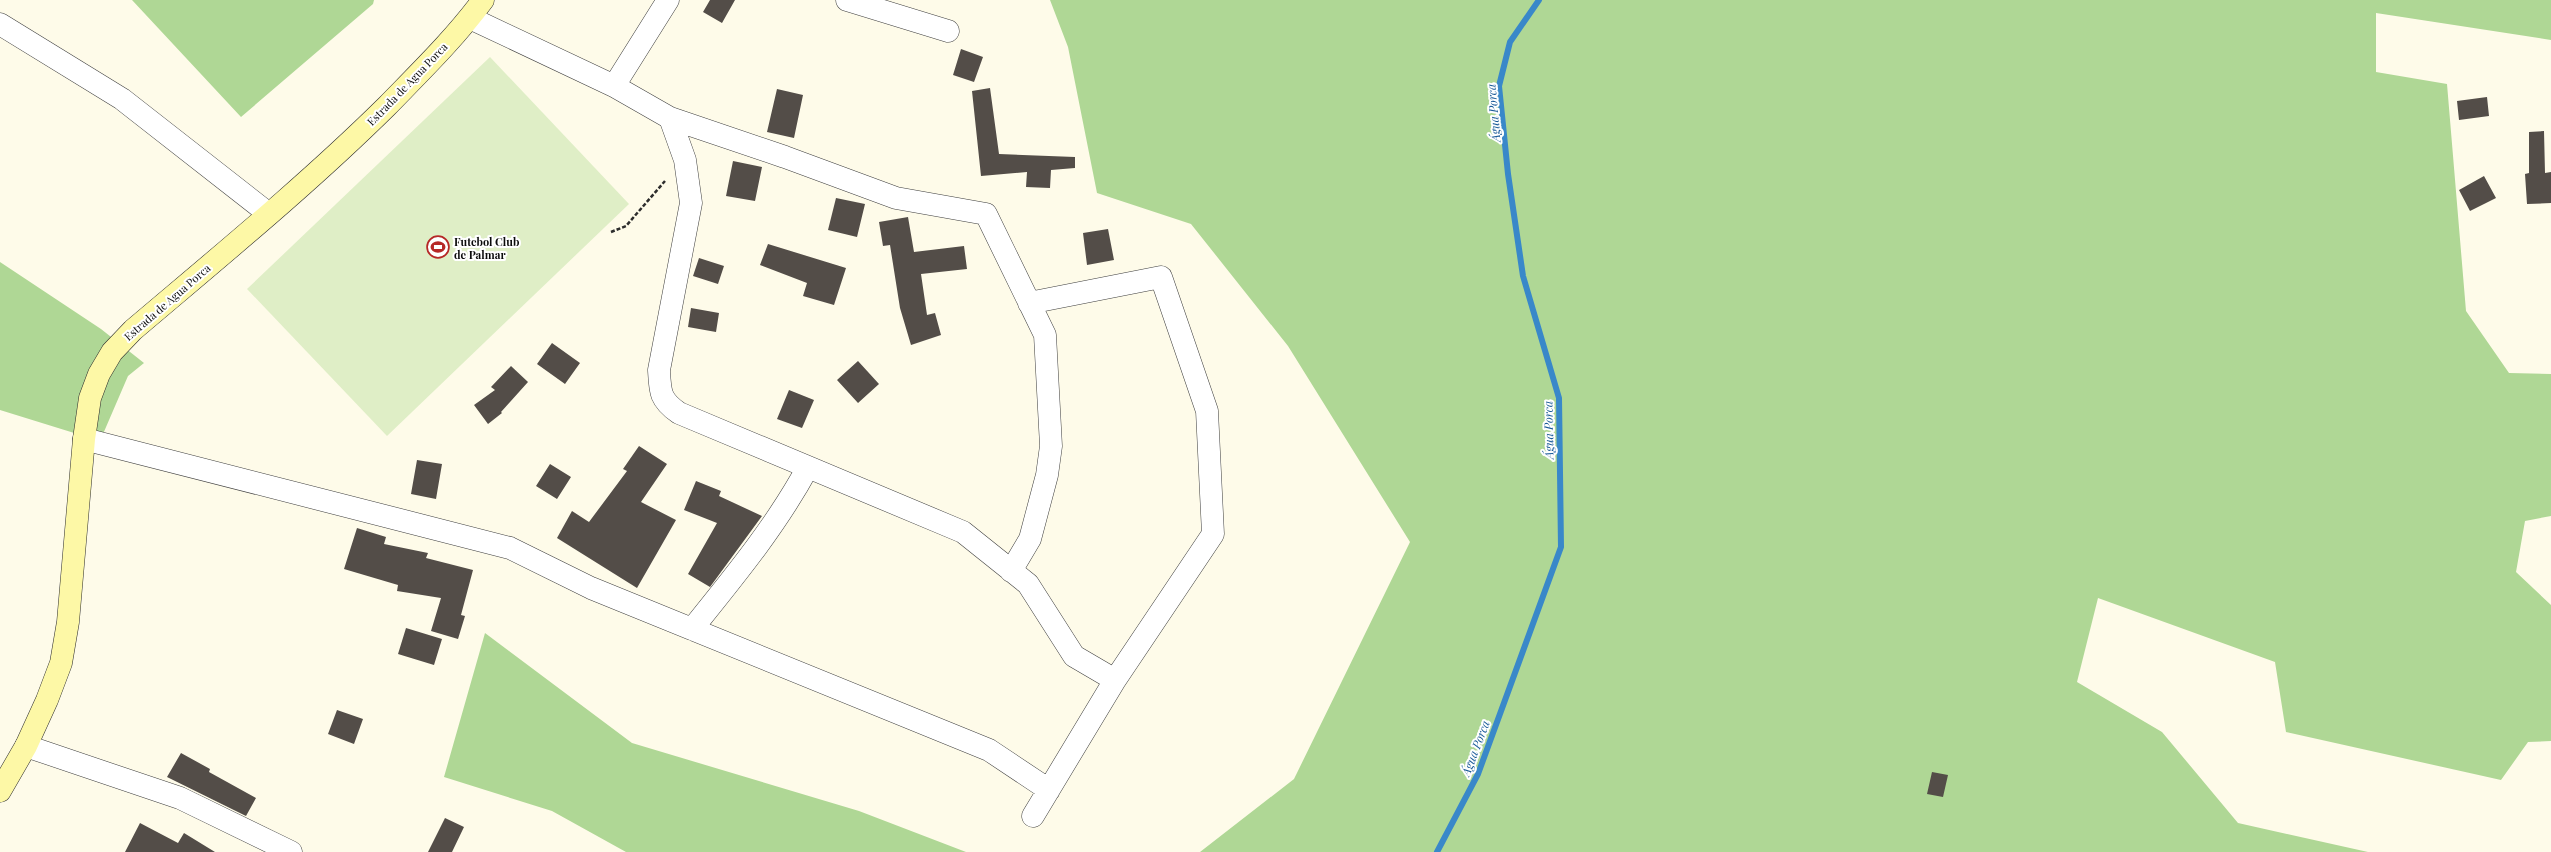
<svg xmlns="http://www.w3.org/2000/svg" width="2551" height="852" viewBox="0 0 2551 852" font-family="'Playfair Display',serif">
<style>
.forest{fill:#afd795}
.pitch{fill:#dfeec6}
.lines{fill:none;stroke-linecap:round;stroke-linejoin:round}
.stream{stroke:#3988c9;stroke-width:6}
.building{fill:#534d48}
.street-casing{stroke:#3e3e3e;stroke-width:23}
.secondary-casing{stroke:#2d2d2d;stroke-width:23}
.path{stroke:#2d2d2d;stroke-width:2.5;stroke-dasharray:4 2;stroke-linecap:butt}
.street{stroke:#fff;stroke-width:22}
.secondary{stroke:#fdf8a6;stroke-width:22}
.labels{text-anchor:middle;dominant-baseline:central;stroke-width:4;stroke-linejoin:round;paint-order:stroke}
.street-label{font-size:11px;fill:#0b0b0b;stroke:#fff}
.poi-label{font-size:11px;font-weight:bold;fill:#0b0b0b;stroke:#fff;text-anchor:start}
.water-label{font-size:12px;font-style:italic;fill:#195a98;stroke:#fff}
</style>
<rect width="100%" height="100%" fill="#fefbe9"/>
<path class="forest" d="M132,0H374L373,4L241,117Z
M1050,0H2551V40L2376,13V72L2447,84L2466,311L2509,373L2551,374V516L2525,521L2516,572L2551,605V741L2528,742L2501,780L2286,732L2275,662L2098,598L2077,682L2162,732L2238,823L2368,852H1200L1294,779L1410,542L1288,346L1191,224L1097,193L1068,47Z
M0,262L101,329L144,363L128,376L100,441L0,410Z
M485,633L632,743L859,811L966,852H626L552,811L444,777Z"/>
<path class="pitch" d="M490,57L629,204L387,436L247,289Z"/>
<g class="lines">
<path class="stream" d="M1437,852L1478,774L1561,547L1559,398L1523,276L1508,174L1499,86L1510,42L1539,0"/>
</g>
<path class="building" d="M710,0H735L722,23L703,12Z
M961,49L983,57L974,82L953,75Z
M990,88L999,154L1075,157V168L1051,170L1050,188L1026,187L1027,172L981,176L972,91Z
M777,89L803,95L794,138L767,132Z
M2487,97L2489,116L2459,120L2457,101Z
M2544,131L2545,173L2551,172V203L2527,204L2525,174L2529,173V132Z
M733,161L762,167L755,201L726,196Z
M2484,176L2496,198L2470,211L2459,190Z
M836,198L865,204L857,237L828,230Z
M908,217L914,252L964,246L967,269L921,274L927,315L935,313L941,335L911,345L900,308L890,245L883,246L879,222Z
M1108,229L1114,260L1087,265L1083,233Z
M768,244L846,268L834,305L803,296L807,283L760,265Z
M699,258L724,266L718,284L693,276Z
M691,308L719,313L716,332L688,327Z
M552,343L580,363L565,384L537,364Z
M858,361L879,384L858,403L837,380Z
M511,366L528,382L501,412L502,413L488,424L474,405L495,390L491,387Z
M789,390L814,400L802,428L777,419Z
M639,446L667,464L641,502L676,520L637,588L557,538L572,511L589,522L627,471L623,469Z
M417,460L442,464L436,499L411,494Z
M550,464L571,477L557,499L536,486Z
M696,481L721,491L719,496L762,516L710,587L688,574L717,523L684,510Z
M357,528L386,537L384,544L428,553L426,558L473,570L461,615L465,616L458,639L431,631L441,598L397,591L398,585L344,569Z
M406,628L442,639L434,665L398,654Z
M337,710L363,719L354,744L328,734Z
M181,753L210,769L209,772L256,798L246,816L167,777Z
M1932,772L1948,775L1943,797L1927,794Z
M445,818L464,827L452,852H428Z
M140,823L178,843L184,833L215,852H125Z"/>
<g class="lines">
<g class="street-casing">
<path id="street" d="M847,0L948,31
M470,18L614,86L670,118L785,157L896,198L986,214L1045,335L1051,446L1047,475L1030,539L1011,571
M0,24L122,99L269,214
M614,86L668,0
M670,118L685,160L691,203L659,370C660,392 660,400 679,413L963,532L1028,584L1074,656L1115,680
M1029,303L1161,277L1207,411L1213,534L1115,680L1033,816
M84,439L510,548L591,588L989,750L1049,790
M692,629C734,577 776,526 808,467
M26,746L180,798L291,852"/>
</g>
<g class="secondary-casing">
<path id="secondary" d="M0,791L26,746L47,700L61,663L68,622L84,439L90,398L99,374L112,352L133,330C219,257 307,185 387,106C420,72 455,38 483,0"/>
</g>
<path class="path" d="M611,232L626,226L665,181"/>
<use href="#street" class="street"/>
<use href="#secondary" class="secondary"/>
</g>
<defs>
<g id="stadium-ring" transform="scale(1.15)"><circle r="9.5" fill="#fff" stroke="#b62827" stroke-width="1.5"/><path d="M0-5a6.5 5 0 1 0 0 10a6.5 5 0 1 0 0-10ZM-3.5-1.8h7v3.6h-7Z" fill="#b62827"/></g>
</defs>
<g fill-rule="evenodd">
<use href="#stadium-ring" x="438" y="247"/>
</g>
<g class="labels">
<g class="street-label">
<text transform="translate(407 84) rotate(-46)">Estrada de Agua Porca</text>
<text transform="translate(167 302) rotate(-41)">Estrada de Agua Porca</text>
</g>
<g class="poi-label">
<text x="454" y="241">Futebol Club<tspan x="454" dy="13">de Palmar</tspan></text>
</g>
<g class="water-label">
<text transform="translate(1493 113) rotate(-95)">Água Porca</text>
<text transform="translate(1548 430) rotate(-91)">Água Porca</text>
<text transform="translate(1475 748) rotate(-69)">Água Porca</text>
</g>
</g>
</svg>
